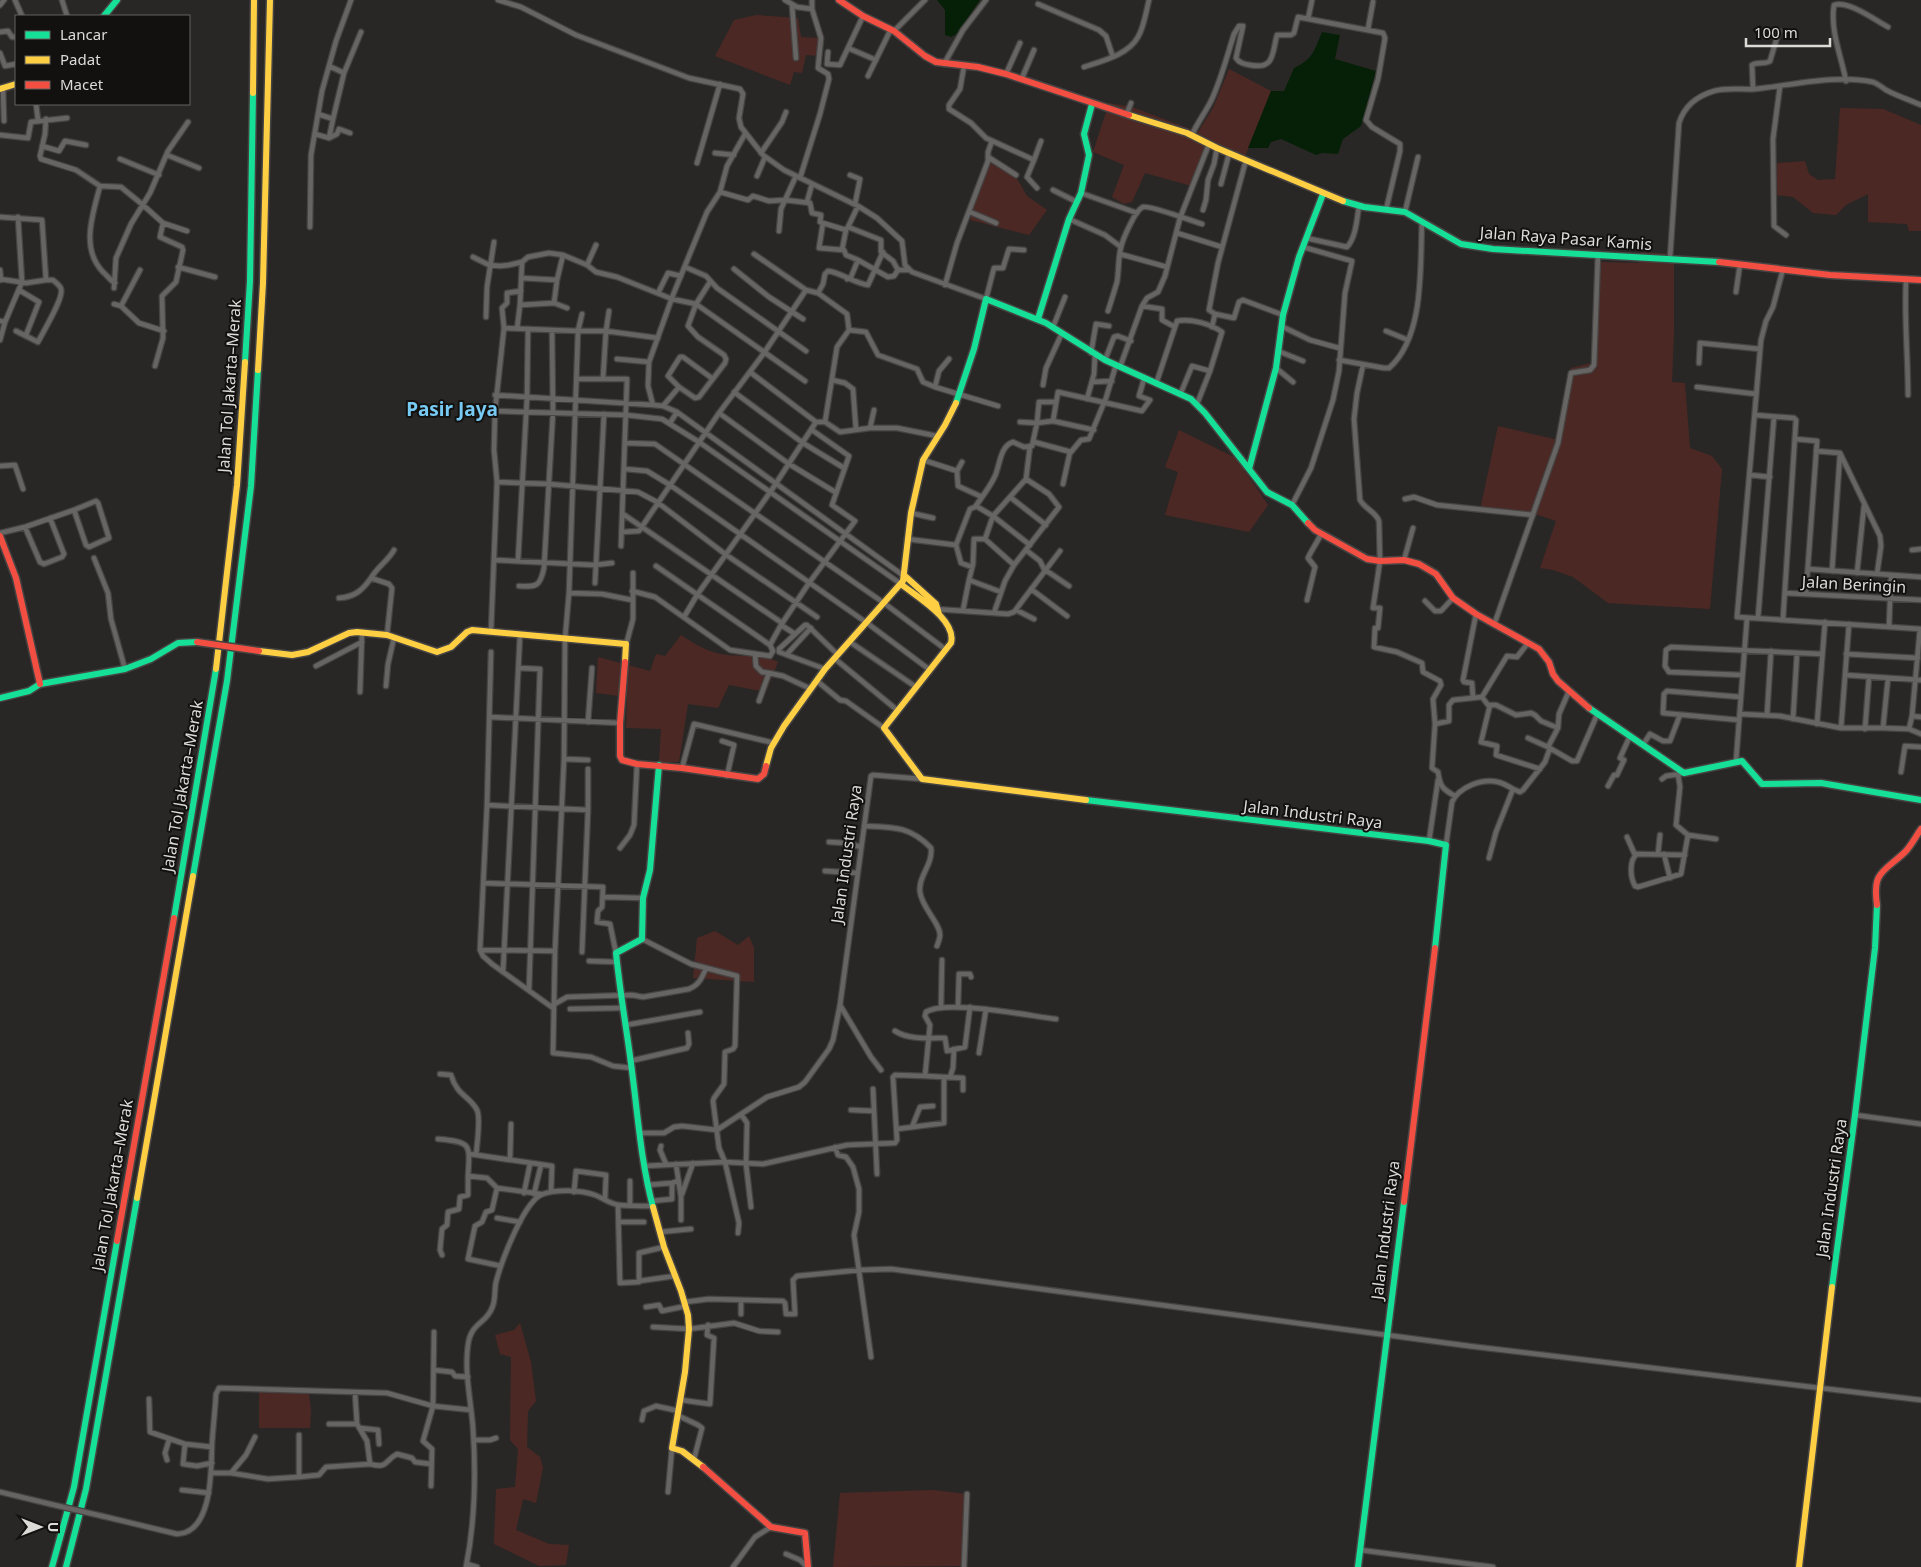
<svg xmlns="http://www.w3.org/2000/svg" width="1921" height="1567" viewBox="0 0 1921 1567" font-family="'Noto Sans',sans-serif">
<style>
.green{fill:#4c2824}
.water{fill:#062007}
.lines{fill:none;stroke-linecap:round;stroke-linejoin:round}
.street-casing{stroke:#464443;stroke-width:7}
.fast-casing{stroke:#464443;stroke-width:9}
.slow-casing{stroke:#464443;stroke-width:9}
.jam-casing{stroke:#464443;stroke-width:9}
.street{stroke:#666563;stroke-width:4.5}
.fast{stroke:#16e098;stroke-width:6}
.slow{stroke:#ffcf43;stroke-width:6}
.jam{stroke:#f24e42;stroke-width:6}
.street-bridge-casing{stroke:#464443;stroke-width:7;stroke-linecap:butt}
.jam-bridge-casing{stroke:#464443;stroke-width:9;stroke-linecap:butt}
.street-bridge{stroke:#666563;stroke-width:4.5}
.jam-bridge{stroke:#f24e42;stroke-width:6}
.labels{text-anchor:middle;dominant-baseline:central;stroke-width:4;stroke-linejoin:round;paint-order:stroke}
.street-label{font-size:16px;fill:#dcdbd8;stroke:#12110f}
.quarter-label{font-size:19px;font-weight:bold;fill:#77caf3;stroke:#12110f}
</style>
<rect width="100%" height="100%" fill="#292725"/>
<path class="green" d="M756,15L798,18L801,37L819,38V56L806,55L802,73L794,72L790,85L715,56L734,20Z
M1229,69L1271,91L1243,162L1208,148L1195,187L1145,173L1132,202L1124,204L1112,197L1124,165L1093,152L1109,103L1132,107L1198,132L1213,108Z
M1840,108L1883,109L1921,125V231H1909L1907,224L1868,222V194L1846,205L1836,215L1813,213L1793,197L1775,195L1777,163L1805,161L1809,174L1818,180L1835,179Z
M988,162L1016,177L1027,196L1047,210L1029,235L970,220Z
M1641,252L1674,254V330L1672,382L1685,383L1690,448L1712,456L1722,469L1710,609L1608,603L1573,577L1553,570L1540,568L1556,521L1532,513L1480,510L1498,426L1558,440L1571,368L1592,363L1596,262L1639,263Z
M1179,430L1236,458L1268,505L1249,532L1165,515L1178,472L1165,467Z
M681,635C696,645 709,653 728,655C747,657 761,653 778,662L766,692L729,685L718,708L688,704L679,762H659L661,729L626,728L627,697L596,693L598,657L650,671L656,654L665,656Z
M715,931L738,945L749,936L754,948V982L693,978L697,938Z
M520,1323L531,1362L536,1401L528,1411L527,1447L540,1457L543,1468L536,1503L523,1499L516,1530L549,1544L569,1545L566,1565L539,1566L494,1544L496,1489L515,1487L518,1449L510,1440L511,1357L500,1354L495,1335L514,1330Z
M259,1392L309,1393L311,1411L310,1428H259Z
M933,1490L967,1494L964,1566L833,1567L840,1493Z"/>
<path class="water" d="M937,0H980L957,34L951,37L945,35V10Z
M1322,32L1340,35L1335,59L1376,71L1361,126L1343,139L1338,154L1322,153L1316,155L1281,139L1271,142L1268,148H1248L1271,91H1284L1294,68C1313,59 1314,51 1322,32Z"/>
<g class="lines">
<g class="street-casing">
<path id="street" d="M15,0L22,16
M62,0L67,16
M498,0L521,7L576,35L689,78L740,89L743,94L739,118L741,127L763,155L784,170L858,206L877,218L902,241L905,265L912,272L986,299L994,268H1003L1009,249L1024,250
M785,0L797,7L812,9V0
M1038,4L1099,30L1106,36L1113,57
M0,5L4,0
M792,5L796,58
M1308,19L1312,0
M1368,29L1373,2
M894,31L925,0
M0,32L8,31L12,37H16
M848,48L876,60
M828,52L827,64L840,65L863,16
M0,53L5,66L16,64
M944,64L963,30L986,0
M964,66L960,89L949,105V109L971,123L986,138L1034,160L1027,177L1037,188
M1084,67C1102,61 1128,55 1138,37C1144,27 1146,12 1149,0
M344,73L361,32
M1006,74L1020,43
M868,76L891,29
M1022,78L1034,50
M1846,81C1841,55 1830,31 1834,5C1848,0 1875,20 1888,27
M1780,86L1773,139L1774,226L1786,235
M3,88L4,121
M1753,89L1752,65C1758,61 1765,65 1770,61L1779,31
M36,104L38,120
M1127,113L1131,103
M318,114L333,119L344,73L329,66
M46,119L45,134L40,156L41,159L76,170L100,186L121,187L143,205L163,223L187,231
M315,134L329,138L333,119
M0,135L28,138L31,122L67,118
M1192,135C1197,123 1205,113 1211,101C1221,80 1227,56 1234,34L1239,26H1243L1236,58C1239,63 1244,64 1250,65C1275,70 1272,53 1277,35H1291L1294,33L1298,17L1383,33L1385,38L1378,79L1366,120L1372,127L1400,144V151L1386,210
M329,138L337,134L339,129L350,133
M42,146L59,151L65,141L86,145
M715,153L734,155
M761,153L782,122L786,112
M167,155L199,168
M988,157L1016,175
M120,159L159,175
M1034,160L1041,141
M1246,160L1218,263L1209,310L1215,314L1234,318L1239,302L1243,300L1283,315
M697,163L720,84
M850,175L860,179L855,204
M757,176L765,157
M796,176L785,200L810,203L812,213L821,215L820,222L823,223L819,248L844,250L846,255L858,260L888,277L894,276L898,270H909
M800,178L820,114L829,79L828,74L818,68L821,38L812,9
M1221,184L1229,154
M100,186C93,214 80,248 103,272C108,276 109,280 115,283
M1053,190L1077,202
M720,192L748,200L753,196L769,201L785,200
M1081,193L1137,213
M807,202L812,184
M1203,210L1206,200L1208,180L1214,164L1217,148
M970,212L996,223
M1405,212L1418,157
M0,217L42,220L46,280L26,283L0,279
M1069,219L1105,235L1121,247
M823,223L846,230L848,227L881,240V252L893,261L898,270
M310,227L311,155L322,91L336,41L351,0
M848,227L858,206
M779,231L781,209L785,200
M1177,233L1222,247
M1306,238L1347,247C1356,238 1357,218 1359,206
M842,250L846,230
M754,254L806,290L818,293L847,314L849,330L837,347L825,422
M1120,254L1167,267
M473,257L489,265L500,266L509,265L522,262L528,257L549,253L563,255L587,265L596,272L617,277L672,299L696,304L805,381
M1670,258L1679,123C1684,107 1697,96 1714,91C1727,87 1742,90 1755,89C1792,85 1837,74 1873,82C1878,84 1882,87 1886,90C1897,96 1910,100 1921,105
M587,265L596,245
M178,267L215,277
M685,267L706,276L717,288L806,351
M734,269L769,297L803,319
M1783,269L1773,307L1766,321L1761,340L1737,617L1921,629
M0,270L1,280
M521,278L557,280
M847,279L851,277L858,260
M1906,280C1904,318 1908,357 1908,395
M945,285L957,243L988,161V152L992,141
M114,288L116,258L120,249L131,224L150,193L168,151L188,122
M19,290L39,302L26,335
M1736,292L1740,264
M658,293L668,273L681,276
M818,293L823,284L825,274L828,271C842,273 854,283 868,285L883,252
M554,303L557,280L563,255
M114,304L121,306L139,323L164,331
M520,305L554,303L567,308
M121,306L140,270
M1142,306L1162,309V320L1175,327L1156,384
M609,311L606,331L658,338
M1108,311C1111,302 1114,292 1117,282C1119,270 1118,258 1121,247C1123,239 1135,210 1143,207C1150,205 1192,221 1202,224
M582,314L578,331L569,593L565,639L564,759L555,951L553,1053L591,1057L613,1066L632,1068
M486,317L487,287L494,242
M0,321L5,322L22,282L18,217
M1281,326L1310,340L1339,348
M1053,327L1065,297
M1175,327L1177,321C1190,318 1211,324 1222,332L1210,371L1197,404
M1212,327L1215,314
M504,328L502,308L507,303V293L521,291
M517,329L520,305L522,262
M849,330L866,332L878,355L917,369L923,382L935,387
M16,331L38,342C43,332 64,298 61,289C60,285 55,282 53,280H46
M1386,331L1408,340
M0,340L5,322
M1278,351L1303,361
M1091,353L1096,324L1109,326
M617,359L649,362
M949,359L939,371L935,387L998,406
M1105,360L1114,337L1118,336L1131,341
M1339,360L1384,368H1389C1425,337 1420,265 1422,221
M1699,363L1700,343L1760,349
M1363,365L1357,393L1354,419L1360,500C1365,509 1376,512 1379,521L1380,561L1373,608H1380L1378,628H1375L1374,647L1397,652L1422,663L1423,672L1440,681L1441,685L1433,699L1435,724L1432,768L1438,772C1440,786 1442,789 1455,796
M155,366L163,338L162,296L176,282L183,250L182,247L160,237L163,223
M1120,367L1142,306L1147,298L1158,292L1165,276L1180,218L1209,144
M1276,368L1293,382
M750,372L816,422H825L840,432L870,428H897L937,436
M577,379H627L621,546
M832,380L845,383L853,389L856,430
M1092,382L1112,381
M1043,385L1046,368L1062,333
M679,387L668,376L680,357H683L713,379
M1697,387L1756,394
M734,392L803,443L844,468
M495,395L653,405L663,406L677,412L904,576
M1180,395L1192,366L1210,371
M1087,399L1094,374L1095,355
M653,405L648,386L649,362L673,295L707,212L720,192L727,166L745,134
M663,406L679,387L695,398L699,397L725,363L726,359L724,355L698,337L688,326L696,304L710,282
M495,411L626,415L662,419L699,442L901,584
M719,413L789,464L835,492
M1755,415L1794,418L1796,420L1783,619
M1053,421L1094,430
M1020,422L1037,423L1039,402H1056
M670,423L677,412
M870,428L874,410
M1795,439L1817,441L1806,593
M1034,442L1071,452L1081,440L1089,439L1106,398L1116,365
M626,443L655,444L884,603L945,649
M1816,451L1840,453L1880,536L1881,546L1877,574
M923,460L957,471L962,462
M0,466L15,465L23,489
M625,469L647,471L670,485L867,623L930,670
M957,471L958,486L982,497
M1750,475L1770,477
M497,482L549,484L638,492L657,502L725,554L817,617
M1063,484L1070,452
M1010,497L1046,525
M1405,499L1414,497L1437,505L1533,515
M96,501L98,503L109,538L89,547L86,545L74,510Z
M1292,505L1311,468L1333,400L1339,371L1345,293L1352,261L1303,247
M976,506L993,516L1030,545
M911,513L933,518
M623,514L782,623
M25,527L40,562L44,564L62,557L64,554L50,518
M622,532L639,531L719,413L764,353L806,290
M0,533L25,527L74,510
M907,539L956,545L961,563L972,567
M956,545L970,509L975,507C982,497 990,487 995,476C1000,465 1000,446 1013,442L1024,447L1032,446L1037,423L1053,421L1058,392L1142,411L1150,400L1139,396L1144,379
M1026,550L1040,561L1044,569L1069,586
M1912,550L1921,549
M94,558L108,593L111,619L125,669
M494,560L594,565L612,563
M1404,560L1413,528
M518,561L527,398L528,329
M1014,565L985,539L993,516L1026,479L1030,446
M656,566L770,645L781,625L809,583L855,521L832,505L849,456L812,430
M1808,569L1921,577
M1832,571L1840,454
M1857,573L1864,506
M371,578C378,566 388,561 394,550
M969,580L973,564L974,539H985
M595,583L604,414
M519,586C536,587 540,587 544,568L553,412L552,331
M1031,589L1067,616
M632,591L655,597L730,650L770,656L773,651L770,645
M569,593L602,594L632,600
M1785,593L1921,600
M339,598C354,597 362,591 371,578L389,584L392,588L387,635
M1307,600L1315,567L1308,558C1312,549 1317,543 1321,534
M1425,601L1435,611H1441L1453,598
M935,609L1008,614L1014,612L1060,551
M963,610L969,580L1001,592
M1016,610L1034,619
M994,613L1005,581L1014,565L1059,507L1049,494L1026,479
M684,617L697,595L771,491L816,422
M1758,618L1774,417
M781,625L795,634
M1494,625L1558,443L1571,373L1590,370L1594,365L1598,254
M1889,627L1891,575
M1920,629L1912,716L1921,717
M491,631L497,482L494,450L495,411L504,328L578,331H606L603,378
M850,642L916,687
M626,645L633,619V573
M491,652L487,805L480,950L483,956L492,964L553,1008
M755,654L756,666L762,672L769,673
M787,654L811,628
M1846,654L1918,658
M834,658L897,710
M316,666L362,642
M519,668L540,669L529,990
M825,669L779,652V649L805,625H807L837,654
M1742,675L1669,672L1665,666L1666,650L1671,647L1822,654
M1845,675L1921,680
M817,681L840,700L846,701L884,728
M386,686L388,664L394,638
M360,692L362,632
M1482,697L1507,656L1517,657L1528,643
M1473,698L1472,683L1464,682L1463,680L1476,614
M759,701L769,673L783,676L811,689
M1490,705L1481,742L1497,746L1496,755L1540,769
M1740,714L1780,716L1841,728H1883L1888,678
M1767,715L1771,651
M490,717L620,723
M1793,719L1797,653
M1739,720L1663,713L1664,694L1667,691L1741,697
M588,722L592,668
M1435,724L1449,721V705L1453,700L1482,697L1488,705H1496L1516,715L1531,713L1535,715L1541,721L1558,728
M1817,724L1825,622
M1841,728L1849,624
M1883,728L1909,729L1921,734
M1865,729L1869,677
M1909,729L1912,716
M1528,738L1548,747L1572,761H1577L1597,715
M722,741L734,745L727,776
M1643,745L1650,734L1663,741H1670L1680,715
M1548,747L1558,728L1559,714L1569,691
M564,759L588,760
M1736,761L1747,618
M682,768L694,724L774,743
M1901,772L1905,746L1921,747
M1678,774L1680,787L1676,825L1688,835L1716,839
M1662,779L1666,776L1680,774
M1608,786L1614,775H1617L1624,760L1620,758L1630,736
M1513,789L1520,792L1523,790L1545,762L1550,748
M487,805L588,810
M864,826C892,827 910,826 931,848C933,865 918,876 920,892C922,908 940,923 940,935C940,938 938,943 937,946
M1627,837L1635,855
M1429,841L1438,780
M829,842L846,843L861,847
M1446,845L1452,802C1459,787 1482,778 1498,782C1503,783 1508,786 1513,789L1496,832L1489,858
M620,848L630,835L634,825L637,764
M1658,854L1660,835
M1664,854L1670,878
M1685,855L1637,854C1629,860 1630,877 1635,886L1638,887L1681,874L1688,835
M825,871L857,873
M483,883L603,887L602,907L598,911L597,922L610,924L616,953
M603,897L643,898
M642,939L691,964L737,976L735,1046L733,1049L725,1052L724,1084L714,1098L713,1101L719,1148L725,1162L739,1223L738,1233
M480,950L555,951
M582,952L588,810V769
M589,961L617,962
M503,972L520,635
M553,1005L567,997L632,995L643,997L689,989C699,985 702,978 706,968
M840,1005L871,1057L881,1070
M958,1007L959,974H970L971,977
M941,1008L942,960
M570,1009L622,1008
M626,1025L700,1012
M895,1031C909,1040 929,1038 945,1038L947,1051L965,1047L970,1007
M979,1053L986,1009
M630,1061L687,1048L689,1044L688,1033
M440,1074L451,1075C457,1096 470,1096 477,1110C481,1118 477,1144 476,1155
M925,1076L963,1078V1090
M950,1077L953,1068L954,1049
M873,1089L877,1174
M851,1110L874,1111
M741,1114L747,1123L746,1164L751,1207
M1855,1115L1921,1124
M912,1127L920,1107L933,1106
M897,1129L944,1123V1077
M717,1130L767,1097L799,1087L805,1082L829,1049L833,1040L840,1005L871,776L873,775L922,779
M640,1133H664L674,1127L682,1126L717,1130
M438,1139C472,1142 470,1144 468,1176L487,1178L497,1188L541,1194
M661,1146L660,1150L666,1164
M835,1147L838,1155L846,1157L853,1167L859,1189V1212L854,1235L871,1357
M470,1154L552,1166L551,1191
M510,1160L511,1124
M676,1164L681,1197V1220
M644,1166L725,1162L763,1164L847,1145L895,1143L897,1140L893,1077L895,1075L925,1076L930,1025L925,1016L926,1012C946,999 1030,1016 1056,1019
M630,1181V1205
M647,1185L672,1183
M497,1188L492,1210L486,1212L482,1222L475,1226L468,1259L501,1266
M574,1192L576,1171L606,1175L605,1199
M524,1193L530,1164
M534,1194L541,1165
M682,1194L693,1163
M652,1201L672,1199V1183L678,1181
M618,1205L620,1283L639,1282V1253L664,1247
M497,1218L520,1222
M619,1222H644
M660,1232L691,1229
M442,1255L440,1250L442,1229L447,1225L448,1212L459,1209L460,1197L468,1195V1176
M639,1281L675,1276
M685,1302L709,1299L783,1301L785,1303L786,1314H795L793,1280L797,1276L860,1270L891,1269L1469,1346L1921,1400
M646,1307L659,1305L662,1311L686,1306
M741,1314V1300
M653,1327L689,1329L734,1323L759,1331L778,1332
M434,1370L452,1372L455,1376L468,1377
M149,1399L150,1432L185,1444L212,1447
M681,1400L710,1404L714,1338L707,1335L708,1325
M679,1416L698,1425L702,1428L694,1459
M642,1420L644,1411L656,1406L679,1411
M329,1424H357
M360,1428L378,1430L379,1444
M474,1440H490L496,1438
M185,1444L183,1464L197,1466L212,1463
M167,1460L165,1453L169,1440
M370,1464C388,1469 384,1461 397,1454L412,1458L415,1462L431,1464
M211,1473H231L246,1455L255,1437
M231,1473L268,1479L299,1477V1435
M299,1477L319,1475L326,1467L370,1464L367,1441L357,1424L355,1393
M431,1486L432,1449L423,1441L433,1406L434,1332
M182,1490L209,1493
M0,1492L50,1504
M668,1492L672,1448
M102,1516L177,1534C213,1533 211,1469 212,1444C213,1428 215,1411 216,1394L219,1388L387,1393L433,1406L471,1410
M1360,1550L1493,1567
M786,1554L800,1560L807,1567
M467,1564L477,1567
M466,1567C475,1522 476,1474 473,1428C471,1401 464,1372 468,1345C471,1322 486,1324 492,1308C496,1300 494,1291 496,1282C501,1263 524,1200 543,1194C556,1189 581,1190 595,1195C603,1198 610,1204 619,1205C630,1206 642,1206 653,1206
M733,1567L755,1537L771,1527
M964,1567L967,1494"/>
</g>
<g class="fast-casing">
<path id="fast" d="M104,16L117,0
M1343,201L1364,207L1405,212L1461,244L1493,249L1719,262
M1038,319L1069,219L1081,193L1089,155L1084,134L1092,104
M245,362L250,281L253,93
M956,403L974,349L986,299L1046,323L1105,360L1191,399L1205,413L1267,492L1292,505L1308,523
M1249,469L1276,368L1283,315L1299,257L1323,194
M0,698L29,691L40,684L125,669L151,659L178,643L197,642
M1589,708L1684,773L1742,761L1762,784L1821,783L1921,800
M1086,800L1429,841L1446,845L1435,948
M193,876L227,681L251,486L258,370
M174,918L216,669
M653,1207C641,1162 638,1117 632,1071C627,1031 620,993 616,953L642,939L643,898L650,870L659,765
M1832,1287L1855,1115L1875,948L1877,905
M52,1567L74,1487L117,1241
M66,1567L86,1489L137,1198
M1358,1567L1404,1202"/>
</g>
<g class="slow-casing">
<path id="slow" d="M0,89L16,84
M253,93L254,0
M1129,115L1187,133L1217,148L1343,201
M258,370L263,283L270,0
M905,576L936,604L939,614
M901,584C917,597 957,620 951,643L884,728L922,779L1086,800
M259,651L292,655L308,652L349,633L357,632L387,635L437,652L451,647L467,632L472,630L626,644L625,662
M216,669L237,485L245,362
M766,766L771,748L784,726L825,669L903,581L911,513L923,460L945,425L956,403
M137,1198L193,876
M653,1207L664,1247L681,1291L688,1315L689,1329L685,1372L672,1448L682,1451L703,1467
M1799,1567L1832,1287"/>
</g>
<g class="jam-casing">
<path id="jam" d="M839,0L863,16L894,31L925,56L936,62L978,67L1006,74L1129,115
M1719,262L1830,275L1921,280
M1308,523L1315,530L1367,559L1380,561L1404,560L1419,564L1436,574L1453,598L1476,614L1539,649L1549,662L1553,674L1558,681L1589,708
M0,536L16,578L40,684
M625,662L620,723V756L622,760L637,764L682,768L758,779L764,774L766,766
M1877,905C1872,871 1884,872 1905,852C1911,846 1916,836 1921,829
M1404,1202L1435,948
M117,1241L174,918
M703,1467L771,1527L805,1533L808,1567"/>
</g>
<use href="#street" class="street"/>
<use href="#fast" class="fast"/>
<use href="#slow" class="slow"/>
<use href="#jam" class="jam"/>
<g class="street-bridge-casing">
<path id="street-bridge" d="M50,1504L102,1516"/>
</g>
<g class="jam-bridge-casing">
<path id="jam-bridge" d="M197,642L259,651"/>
</g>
<use href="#street-bridge" class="street-bridge"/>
<use href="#jam-bridge" class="jam-bridge"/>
</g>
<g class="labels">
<g class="street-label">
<text transform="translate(1566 238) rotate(4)">Jalan Raya Pasar Kamis</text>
<text transform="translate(229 386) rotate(-86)">Jalan Tol Jakarta–Merak</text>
<text transform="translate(1854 584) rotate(3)">Jalan Beringin</text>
<text transform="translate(182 786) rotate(-80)">Jalan Tol Jakarta–Merak</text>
<text transform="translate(1313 814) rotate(7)">Jalan Industri Raya</text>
<text transform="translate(846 854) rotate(-82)">Jalan Industri Raya</text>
<text transform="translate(112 1185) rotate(-80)">Jalan Tol Jakarta–Merak</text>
<text transform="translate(1831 1188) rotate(-82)">Jalan Industri Raya</text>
<text transform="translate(1385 1230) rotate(-83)">Jalan Industri Raya</text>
</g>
<g class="quarter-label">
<text x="452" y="409">Pasir Jaya</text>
</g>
</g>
<rect x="15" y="15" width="175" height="90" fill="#12110f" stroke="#63625f"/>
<rect x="25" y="31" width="25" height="8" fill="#16e098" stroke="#63625f"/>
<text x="60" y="40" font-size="15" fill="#dcdbd8">Lancar</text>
<rect x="25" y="56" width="25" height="8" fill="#ffcf43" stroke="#63625f"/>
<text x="60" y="65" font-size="15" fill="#dcdbd8">Padat</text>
<rect x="25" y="81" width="25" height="8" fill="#f24e42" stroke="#63625f"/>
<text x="60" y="90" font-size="15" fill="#dcdbd8">Macet</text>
<g transform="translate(40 1527) rotate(90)" stroke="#12110f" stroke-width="4" paint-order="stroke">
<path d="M0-4L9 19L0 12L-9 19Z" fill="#dcdbd8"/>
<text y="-8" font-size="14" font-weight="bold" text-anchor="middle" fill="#dcdbd8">U</text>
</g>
<path d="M1746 38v8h84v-8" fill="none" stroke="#dcdbd8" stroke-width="2.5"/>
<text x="1754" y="38" font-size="15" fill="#dcdbd8" stroke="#12110f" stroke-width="4" paint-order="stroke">100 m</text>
</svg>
